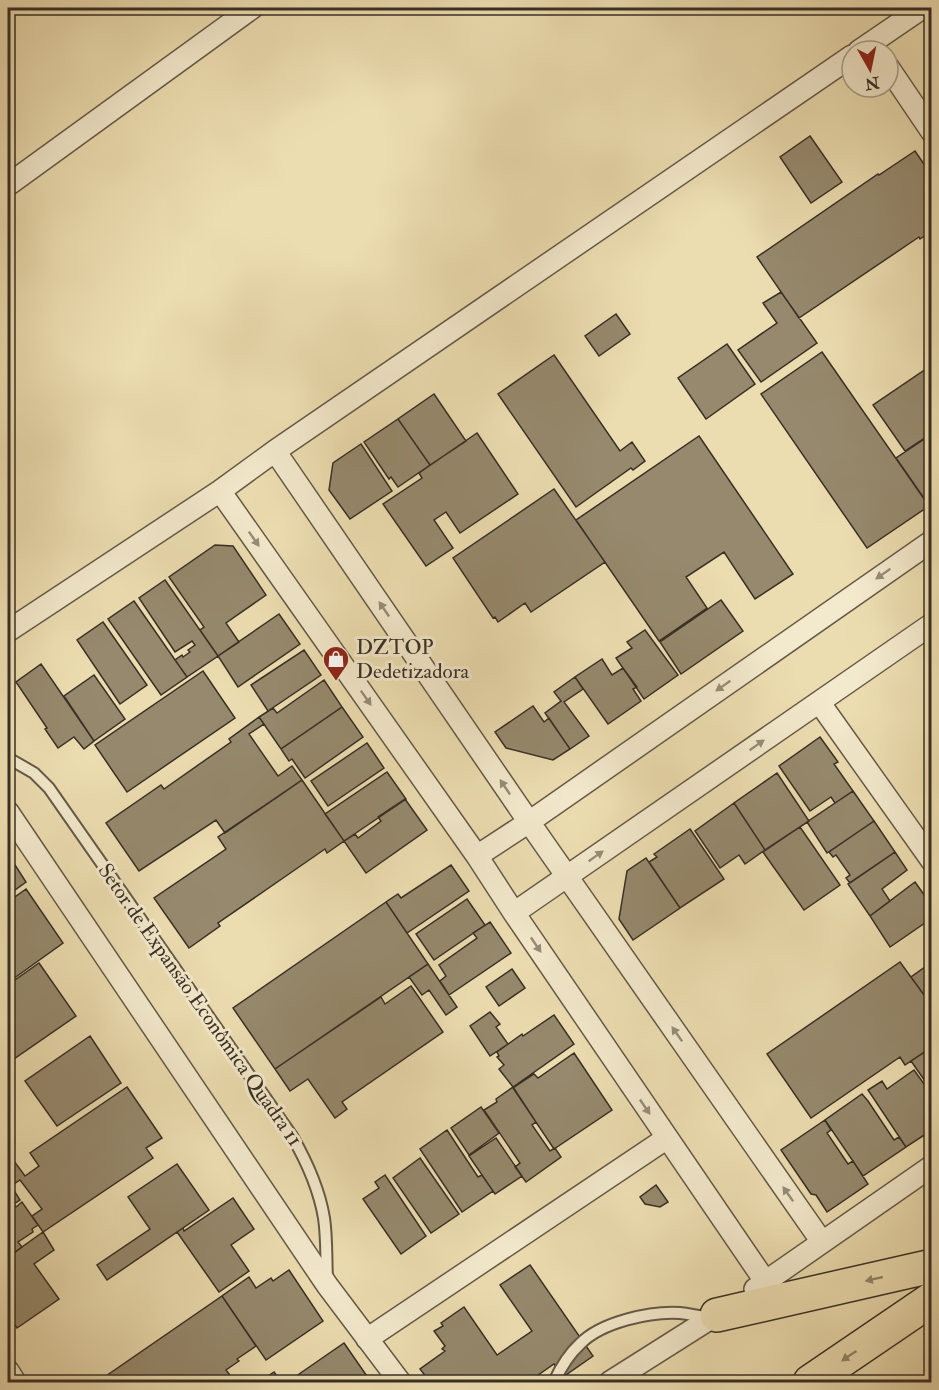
<svg xmlns="http://www.w3.org/2000/svg" width="939" height="1390" viewBox="0 0 939 1390" font-family="'IM FELL Double Pica',serif">
<style>
.building{fill:#96896d;stroke:#382f25;stroke-width:1.5}
.lines{fill:none;stroke-linecap:round;stroke-linejoin:round}
.service-casing{stroke:#655a48;stroke-width:14}
.minor-casing{stroke:#655a48;stroke-width:24}
.trunk-casing{stroke:#382f25;stroke-width:36}
.service{stroke:#f3e9cc;stroke-width:10}
.minor{stroke:#f3e9cc;stroke-width:21}
.trunk{stroke:#ecddb0;stroke-width:33}
.oneway{fill:#968c78}
.oneway2{fill:#92866a}
.labels{text-anchor:middle;dominant-baseline:central;stroke-width:6;stroke-linejoin:round;paint-order:stroke}
.poi-label{font-size:21px;fill:#382f25;stroke:#f3e9cc;text-anchor:start}
.street-label{font-size:21px;fill:#382f25;stroke:#f3e9cc}
</style>
<rect width="100%" height="100%" fill="#ecddb0"/>
<filter id="stains"><feTurbulence type="fractalNoise" baseFrequency=".00333" numOctaves="4"/><feColorMatrix values="0 0 0 0 .2 0 0 0 0 .09 0 0 0 0 .02 0 0 0 .5 -.17"/></filter>
<radialGradient id="worn" r=".72"><stop offset=".6" stop-color="#630" stop-opacity="0"/><stop offset="1" stop-color="#630" stop-opacity=".3"/></radialGradient>
<path class="building" d="M810,136L842,182L811,203L780,157Z
M915,151L932,176V231L920,239L919,237L799,318L757,257L878,174L879,175Z
M781,292L817,343L761,382L738,350L777,323L763,303Z
M616,314L630,334L599,356L585,336Z
M727,344L755,384L706,419L678,378Z
M822,352L929,506L867,548L761,394Z
M554,355L620,451L632,442L645,461L633,470L631,468L576,507L498,394Z
M932,365V433L905,451L873,405Z
M434,394L466,441L430,465L398,419Z
M398,419L430,465L398,487L391,477L389,479L364,442Z
M477,433L518,494L460,533L446,512L434,520L453,548L426,566L383,504L422,478L419,473Z
M699,436L793,574L755,599L724,552L686,577L707,608L659,641L576,520Z
M926,438L932,446L929,449L932,453V501L928,504L896,458Z
M361,444L392,491L350,519L329,490L333,463Z
M554,489L605,562L531,612L525,603L498,622L495,617L493,618L453,558Z
M215,545L233,546L266,595L226,623L239,642L218,656L200,630L204,627L169,577Z
M165,580L218,656L187,677L175,660L182,655L183,657L190,652L188,650L195,645L192,641L175,652L139,598Z
M721,600L743,631L681,674L660,642Z
M134,601L187,677L161,695L108,619Z
M279,614L300,644L238,687L218,656Z
M103,622L147,685L120,704L77,640Z
M645,630L678,675L644,699L616,658L632,648L627,642Z
M304,650L321,675L268,711L251,685Z
M602,659L612,675L623,668L637,687L633,689L641,701L608,724L575,677Z
M41,664L94,741L84,749L74,737L58,748L45,729L47,728L16,682Z
M203,671L235,718L127,792L95,745Z
M94,675L125,719L94,741L64,696Z
M575,677L583,689L564,702L589,736L570,749L545,713L561,701L554,692Z
M324,680L342,707L281,749L259,717L273,708L277,713Z
M533,706L544,722L549,718L570,749L553,760L506,748L495,732Z
M342,707L363,737L305,778L292,759L289,761L281,749Z
M259,717L264,724L249,734L278,776L292,766L302,780L225,833L216,820L139,871L106,823L161,785L164,789L231,742L229,739Z
M820,737L838,762L834,764L853,791L835,803L831,797L810,811L779,766Z
M367,743L384,768L328,806L311,781Z
M387,772L406,799L344,841L325,814Z
M777,773L809,821L765,850L734,803Z
M302,780L344,841L327,853L325,849L218,923L220,926L189,948L154,898L226,849L218,837Z
M853,791L874,821L827,853L807,822Z
M405,799L427,830L366,873L344,841L355,834L358,838L381,821L378,817Z
M734,803L765,850L745,864L739,855L720,868L695,831Z
M874,821L895,852L850,883L846,878L850,875L836,855L833,857L829,852Z
M800,827L840,885L804,910L763,852Z
M690,829L724,879L680,908L649,862L657,857L654,854Z
M895,852L907,870L882,889L890,901L870,916L848,884Z
M8,854L26,882L8,895Z
M646,858L680,908L633,940L619,919L627,871Z
M451,865L469,891L407,933L386,902L398,894L401,898Z
M915,882L932,906V918L890,947L870,916Z
M26,889L63,943L13,979L14,980L8,985V902Z
M467,899L485,925L434,960L416,934Z
M386,902L428,964L275,1069L233,1008Z
M490,922L511,953L449,995L440,981L446,976L439,965L477,938L473,933Z
M900,962L932,1006V1047L905,1065L900,1057L811,1118L767,1054Z
M932,962V1006L911,977Z
M39,963L76,1016L8,1063V985Z
M428,964L457,1007L446,1015L429,990L422,995L409,977Z
M512,969L525,988L499,1006L486,987Z
M411,986L443,1032L342,1102L347,1109L335,1118L308,1079L290,1091L275,1069L381,997L385,1004Z
M490,1012L500,1024L496,1027L508,1044L490,1056L470,1026Z
M554,1015L574,1044L513,1087L499,1069L504,1065L497,1057L499,1056L497,1052L522,1034L523,1036Z
M90,1036L121,1083L57,1126L25,1081Z
M932,1047V1091L911,1061Z
M574,1053L612,1110L554,1149L513,1088L534,1074L538,1078Z
M914,1070L932,1095V1130L906,1147L868,1090L882,1081L887,1089Z
M127,1087L162,1138L146,1148L153,1158L43,1232L32,1216L42,1209L20,1180L11,1186L8,1181V1166L14,1161L25,1176L39,1166L30,1153Z
M513,1087L536,1122L532,1125L550,1151L555,1148L561,1157L526,1182L515,1167L520,1163L484,1110L497,1102L496,1099Z
M862,1094L868,1101L894,1140L899,1137L906,1147L863,1176L825,1120Z
M481,1107L499,1133L469,1155L451,1128Z
M825,1120L831,1130L827,1133L848,1164L853,1161L868,1184L827,1212L816,1195L811,1194L781,1150Z
M447,1130L478,1177L482,1175L493,1191L462,1212L420,1149Z
M496,1138L522,1176L495,1194L469,1156Z
M420,1158L459,1214L431,1233L393,1178Z
M177,1164L209,1210L107,1280L97,1265L150,1229L128,1197Z
M385,1175L426,1236L401,1254L363,1199L379,1188L375,1182Z
M8,1181L20,1200L14,1204L16,1207L22,1202L38,1225L32,1229L33,1232L18,1242L22,1247L11,1255L8,1249Z
M656,1185L668,1202L660,1207L645,1204L640,1197Z
M233,1198L254,1229L231,1245L249,1271L219,1292L177,1232L183,1228L184,1231Z
M43,1232L54,1250L34,1264L59,1299L17,1328L8,1315V1257Z
M530,1265L593,1356L563,1377L554,1364L528,1382H430L420,1369L445,1351L442,1349L445,1346L434,1331L443,1326L441,1323L464,1307L497,1355L532,1331L500,1285Z
M289,1270L323,1321L266,1360L222,1296L249,1277L256,1288L271,1278L273,1281Z
M222,1296L256,1346L237,1359L239,1361L226,1370L233,1379L228,1382H110L106,1376Z
M344,1343L371,1382H290L289,1381Z
M274,1372L281,1382H259Z"/>
<g class="lines">
<g class="service-casing">
<path id="service" d="M8,758L34,773L49,788L292,1136C307,1162 319,1188 324,1218C327,1238 326,1259 327,1279
M554,1382C560,1369 569,1354 580,1344C601,1322 651,1311 680,1313C689,1314 699,1316 708,1318"/>
</g>
<g class="minor-casing">
<path id="minor" d="M859,51L922,8
M888,67L932,132
M8,185L252,8
M275,451L529,822L822,1242
M220,491L477,856L514,913L765,1281
M8,631L220,491L275,451L852,56
M819,702L932,861
M8,812L327,1285L400,1382
M477,856L529,822L932,541
M514,913L932,624
M755,1289L932,1166
M367,1339L667,1138
M8,1371L15,1382
M610,1382L727,1308"/>
</g>
<g class="trunk-casing">
<path id="trunk" d="M717,1315L932,1266
M810,1382L932,1299"/>
</g>
<use href="#service" class="service"/>
<use href="#minor" class="minor"/>
<use href="#trunk" class="trunk"/>
</g>
<defs><path id="oneway-solid" d="M-6-.8H1V-3.2L6.5 0L1 3.2V.8H-6Z" transform="scale(1.5)"/></defs>
<g class="oneway">
<use href="#oneway-solid" transform="translate(254 539) rotate(55)"/>
<use href="#oneway-solid" transform="translate(883 574) rotate(145)"/>
<use href="#oneway-solid" transform="translate(384 609) rotate(-124)"/>
<use href="#oneway-solid" transform="translate(723 686) rotate(145)"/>
<use href="#oneway-solid" transform="translate(366 698) rotate(55)"/>
<use href="#oneway-solid" transform="translate(757 745) rotate(-35)"/>
<use href="#oneway-solid" transform="translate(505 787) rotate(-124)"/>
<use href="#oneway-solid" transform="translate(596 856) rotate(-35)"/>
<use href="#oneway-solid" transform="translate(536 945) rotate(56)"/>
<use href="#oneway-solid" transform="translate(677 1034) rotate(-125)"/>
<use href="#oneway-solid" transform="translate(645 1107) rotate(56)"/>
<use href="#oneway-solid" transform="translate(788 1194) rotate(-125)"/>
</g>
<g class="oneway2">
<use href="#oneway-solid" transform="translate(874 1279) rotate(167)"/>
<use href="#oneway-solid" transform="translate(849 1356) rotate(146)"/>
</g>
<defs>
<g id="shop-pin" transform="scale(1.35)"><path d="M0 17L-7.5 6A9.5 9.5 0 1 1 7.5 6Z" fill="#8f2418" stroke="#f3e9cc"/><path d="M-5-2.5h2.3a2.7 3.5 0 0 1 5.4 0H5L5.5 6h-11ZM-1.5-2.5h3a1.5 2.3 0 0 0-3 0Z" fill="#fff"/></g>
</defs>
<g fill-rule="evenodd">
<use href="#shop-pin" x="336" y="659"/>
</g>
<g class="labels">
<g class="poi-label">
<text x="356" y="647">DZTOP<tspan x="356" dy="24">Dedetizadora</tspan></text>
</g>
<g class="street-label">
<text transform="translate(200 1005) rotate(55)">Setor de Expansão Econômica Quadra 11</text>
</g>
</g>
<rect width="939" height="1390" fill="none" stroke="#ecddb0" stroke-width="30"/>
<rect x="9" y="9" width="921" height="1372" fill="none" stroke="#382f25" stroke-width="3"/>
<rect x="15" y="15" width="909" height="1360" fill="none" stroke="#382f25" stroke-width="1.5"/>
<g transform="translate(870 69) rotate(171)"><circle r="28" fill="#f3e9cc" stroke="#a89f89" stroke-width="1.5"/>
<path d="M0-4.5L10 22L0 15L-10 22Z" fill="#8f2418"/>
<text y="-9" font-size="16" font-weight="bold" text-anchor="middle" fill="#382f25">N</text>
</g>
<rect width="100%" height="100%" filter="url(#stains)"/>
<rect width="100%" height="100%" fill="url(#worn)"/>
</svg>
